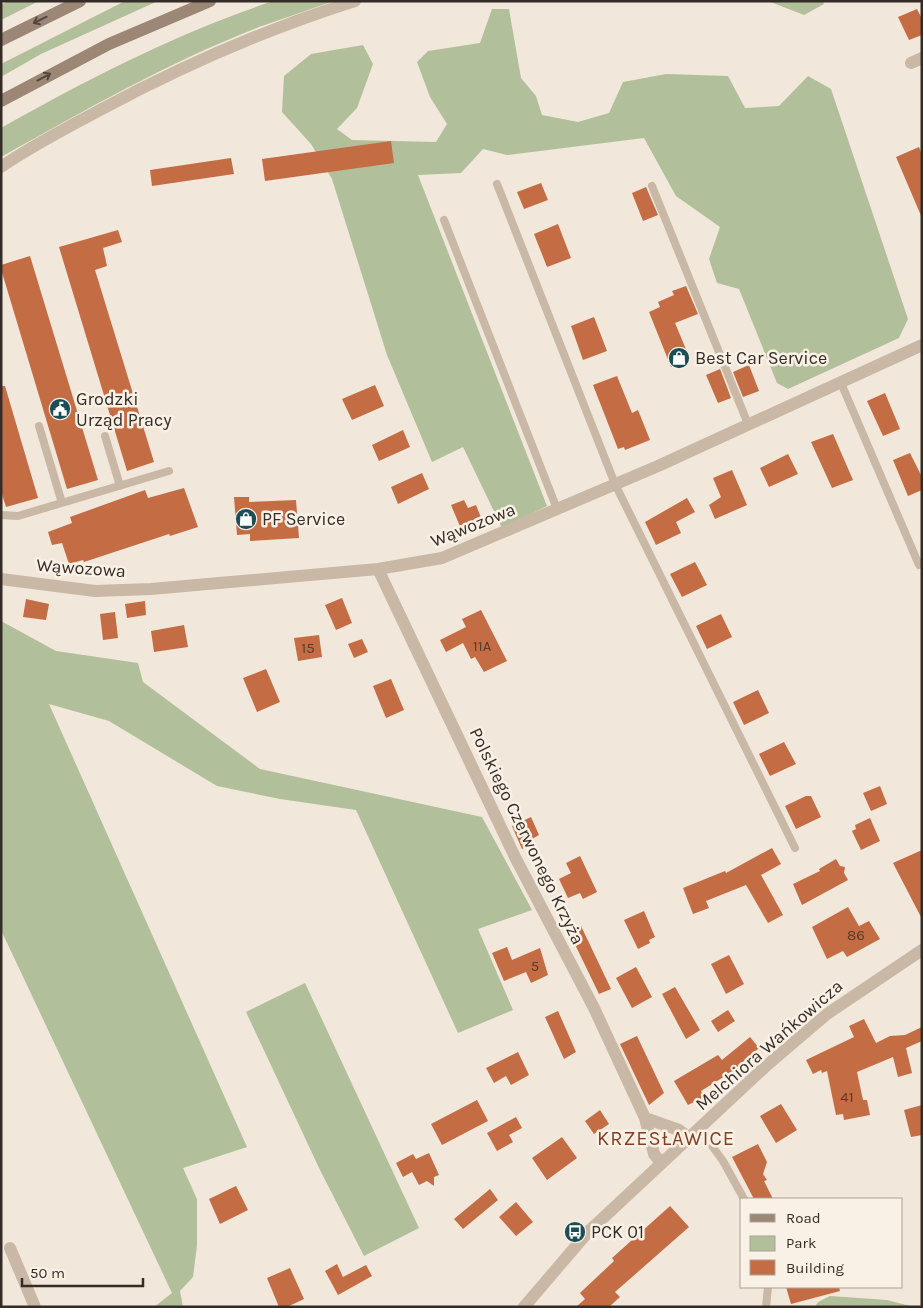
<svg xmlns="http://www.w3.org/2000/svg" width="923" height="1308" viewBox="0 0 923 1308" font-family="Karla,sans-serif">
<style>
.green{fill:#b1c09a}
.building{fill:#c46c44}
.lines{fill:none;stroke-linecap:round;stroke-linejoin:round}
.lane{stroke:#c9b8a6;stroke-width:8}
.street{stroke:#c9b8a6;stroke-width:12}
.secondary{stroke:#9c8777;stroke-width:12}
.oneway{stroke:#54473f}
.labels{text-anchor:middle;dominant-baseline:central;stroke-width:5;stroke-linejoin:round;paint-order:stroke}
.number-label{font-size:15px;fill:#593c2e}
.poi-label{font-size:18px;fill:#352c27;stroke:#f9f1e6;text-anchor:start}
.street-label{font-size:18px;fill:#352c27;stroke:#f9f1e6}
.quarter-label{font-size:20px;letter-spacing:1px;fill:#833e21;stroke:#f9f1e6}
</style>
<rect width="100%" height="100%" fill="#f1e7da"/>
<path class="green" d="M8,1H39L1,20V5Z
M125,1H158L41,54L1,77V64Z
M273,1H334C309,10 284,18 259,27C169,62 85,110 1,157V128C89,78 178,33 273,1Z
M768,1H823L824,4L804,15Z
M492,9H509L521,78L536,96L542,115L578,122L609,113L623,82L666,74L728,76L745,108L779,106L808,76L831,89L908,319L899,338L788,389L777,383L739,289L717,283L709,259L720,227L676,196L644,138L507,155L483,149L461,173L418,175L547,506L502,528L463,447L432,462L387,355L332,179L311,144L282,112L284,76L311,54L363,45L373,64L357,108L337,129L352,140L436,142L447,124L430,97L417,62L428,51L480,43Z
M1,621L56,651L138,663L143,682L260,769L482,817L532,910L478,929L513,1010L458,1033L356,810L280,799L217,786L109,721L49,704L247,1147L183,1168L197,1199V1245L193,1277L180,1291L183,1307H154L172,1293L1,930Z
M305,983L419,1228L364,1256L320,1170L246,1012Z
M830,1296L887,1300L914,1307H815L818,1302Z"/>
<path class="building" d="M917,9L922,19V35L909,40L898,17Z
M391,141L394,163L265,181L262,159Z
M919,147L922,155V218L896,157Z
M231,158L234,174L152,186L150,170Z
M541,183L548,200L524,209L517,192Z
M646,187L658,215L643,221L632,193Z
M558,224L571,258L547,267L534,234Z
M118,230L122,242L103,248L107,266L95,270L154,462L127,471L59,247Z
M30,256L98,480L67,489L1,269V265Z
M686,286L698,314L675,323L690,359L671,367L649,312L660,307L658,302L674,295L672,291Z
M594,317L607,351L583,360L571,326Z
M749,365L759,391L743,397L733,372Z
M720,369L731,398L718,403L706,375Z
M617,376L632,413L638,410L650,440L625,450L624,447L618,449L593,385Z
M375,385L384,406L352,420L342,399Z
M1,386H5L38,498L6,507L1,491Z
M885,393L900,429L883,436L867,401Z
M403,430L410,447L379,461L372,445Z
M833,434L853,480L832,488L811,442Z
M910,453L922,477V490L908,496L893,460Z
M788,454L798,474L769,487L760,468Z
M732,470L747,505L715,519L709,505L721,497L713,478Z
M422,473L429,489L398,504L391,487Z
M184,488L198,527L170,536L169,534L84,562L83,560L69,564L62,543L52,545L48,532L72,523L70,517L145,490L148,498Z
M234,497H249V502L296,500L299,538L250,541V534L237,535Z
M687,498L695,512L676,522L681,533L656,545L645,522Z
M464,500L468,508L476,505L482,520L480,521L481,524L462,531L451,505Z
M695,562L707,585L682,597L670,574Z
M342,598L352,623L336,630L325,605Z
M26,599L49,604L46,620L23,617Z
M145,601L146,615L127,618L125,604Z
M481,610L507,661L484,672L475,657L471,659L463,643L446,652L440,640L466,627L462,619Z
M115,612L118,638L103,640L100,614Z
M721,614L732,637L707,649L696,626Z
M184,625L188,647L154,652L151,631Z
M319,635L322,657L298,661L294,638Z
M362,639L368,652L354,658L348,644Z
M266,669L280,702L257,712L243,678Z
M391,679L404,710L386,718L373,686Z
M758,690L769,713L744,725L733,702Z
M784,742L796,764L770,776L759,754Z
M880,786L887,804L871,811L863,793Z
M806,796H811L821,817L796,829L785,806Z
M531,817L539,835L532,839L534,843L522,849L512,826Z
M870,818L880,841L861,850L852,831L856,829L855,825Z
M772,848L781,864L761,875L783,915L768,923L746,885L706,901L709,908L693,914L683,888L725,871L726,873Z
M922,850V919L893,863Z
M580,856L597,892L583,899L580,893L568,898L559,879L571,873L566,863Z
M836,859L840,866L845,867L844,873L848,880L802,905L793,884L820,871L819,869Z
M848,907L859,926L869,921L880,939L847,957L843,951L827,959L812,927Z
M644,911L655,937L649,940L650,943L638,949L624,920Z
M581,926L611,989L599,994L569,932Z
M507,947L512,960L540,948L548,975L531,983L526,972L504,981L492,953Z
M729,955L744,984L726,994L711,964Z
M636,967L652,997L632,1008L616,978Z
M675,987L700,1030L686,1039L662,994Z
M728,1010L735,1021L718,1032L711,1021Z
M558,1011L576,1052L564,1059L545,1017Z
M864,1019L876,1043L890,1036L905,1035L922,1027V1041L906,1048L912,1073L898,1077L893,1057L857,1072L863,1100H867L870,1115L844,1120L843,1114L836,1115L827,1071L822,1073L821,1070L813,1074L806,1060L854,1037L849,1026Z
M637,1036L664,1093L649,1105L620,1044Z
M750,1037L759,1048L733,1071L701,1091L704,1097L688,1105L674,1081L718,1055L722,1060Z
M518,1052L529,1075L511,1085L506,1076L494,1083L486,1068Z
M477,1100L488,1121L442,1145L431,1124Z
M781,1104L797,1130L776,1143L760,1116Z
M922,1105V1135L911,1137L904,1110Z
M600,1110L609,1124L594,1134L585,1121Z
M516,1117L522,1128L509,1135L513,1142L497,1151L487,1133Z
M562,1137L577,1158L547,1180L532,1158Z
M758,1144L767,1162L763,1174L767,1180L764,1181L773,1199H754L732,1157Z
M429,1153L439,1175L434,1177V1186L427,1181L419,1185L412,1172L403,1177L396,1163L413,1154L416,1159Z
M236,1186L248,1210L220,1224L209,1199Z
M490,1189L498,1200L463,1229L454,1219Z
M516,1202L533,1222L516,1236L499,1217Z
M670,1206L689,1227L615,1292L620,1297L609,1307H576L585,1299L580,1293L614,1261L612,1258Z
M337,1264L343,1277L366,1265L372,1276L338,1295L325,1271Z
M290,1268L304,1299L287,1307H279L267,1278Z
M786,1287H839L840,1291L791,1304Z"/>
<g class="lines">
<path class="lane" d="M497,184L615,484L795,848
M652,186L748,424
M444,220L557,509
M841,383L919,565
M39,426L62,503
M105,436L120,486
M1,515L18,516L169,471
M699,1128L723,1161L744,1199
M766,1307L768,1287"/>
<path class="street" d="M911,63L922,58
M1,167C33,145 67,128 100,110C182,66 266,29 355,1
M378,569L515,857L594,1008L645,1118L654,1154L661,1163
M1,579L95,591L151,589L378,569L442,558L658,466L922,345
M645,1118L679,1130L688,1137
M10,1248L35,1307
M524,1307L588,1232L766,1066L827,1014L922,950"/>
<path class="secondary" d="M1,40L80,1
M1,101L109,44L210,1"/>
</g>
<defs><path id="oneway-shaft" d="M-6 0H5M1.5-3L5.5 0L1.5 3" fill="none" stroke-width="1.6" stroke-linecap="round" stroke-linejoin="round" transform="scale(1.25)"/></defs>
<g class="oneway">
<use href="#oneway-shaft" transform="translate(40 20) rotate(154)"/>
<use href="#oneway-shaft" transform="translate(44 77) rotate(-28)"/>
</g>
<defs>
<g id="shop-disc" transform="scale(1.125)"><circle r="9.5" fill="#1d4e56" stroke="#f9f1e6"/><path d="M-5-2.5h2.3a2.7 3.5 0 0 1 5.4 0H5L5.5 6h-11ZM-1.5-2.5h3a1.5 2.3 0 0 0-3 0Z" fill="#fff"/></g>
<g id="civic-disc" transform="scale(1.125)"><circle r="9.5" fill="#1d4e56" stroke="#f9f1e6"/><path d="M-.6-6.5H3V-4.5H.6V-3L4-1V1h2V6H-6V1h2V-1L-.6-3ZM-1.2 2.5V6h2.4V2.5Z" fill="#fff"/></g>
<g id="bus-disc" transform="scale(1.125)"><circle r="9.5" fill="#1d4e56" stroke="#f9f1e6"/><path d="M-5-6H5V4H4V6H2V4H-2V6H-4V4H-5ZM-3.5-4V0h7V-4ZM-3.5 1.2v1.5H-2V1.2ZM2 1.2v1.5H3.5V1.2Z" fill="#fff"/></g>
</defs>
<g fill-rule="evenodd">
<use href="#shop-disc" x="679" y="358"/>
<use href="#civic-disc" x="60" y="409"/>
<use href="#shop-disc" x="246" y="519"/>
<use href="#bus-disc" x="575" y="1232"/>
</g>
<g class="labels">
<g class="number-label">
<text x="482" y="646">11A</text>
<text x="308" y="648">15</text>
<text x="856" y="935">86</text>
<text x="535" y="966">5</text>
<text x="847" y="1097">41</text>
</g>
<g class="poi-label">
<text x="695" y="358">Best Car Service</text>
<text x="76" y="399">Grodzki<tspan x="76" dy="21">Urząd Pracy</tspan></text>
<text x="262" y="519">PF Service</text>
<text x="591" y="1232">PCK 01</text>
</g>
<g class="street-label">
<text transform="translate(473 525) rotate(-22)">Wąwozowa</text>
<text transform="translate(81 568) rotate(4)">Wąwozowa</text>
<text transform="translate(527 836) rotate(64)">Polskiego Czerwonego Krzyża</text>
<text transform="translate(769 1045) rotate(-41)">Melchiora Wańkowicza</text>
</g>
<g class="quarter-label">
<text x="666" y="1138">KRZESŁAWICE</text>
</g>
</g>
<rect width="923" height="1308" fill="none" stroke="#352c27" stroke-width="5"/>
<rect x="740" y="1198" width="162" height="90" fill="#f9f1e6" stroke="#aba29a"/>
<rect x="750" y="1214" width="25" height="8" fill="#9c8777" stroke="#aba29a"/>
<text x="786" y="1223" font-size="15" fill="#352c27">Road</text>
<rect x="750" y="1236" width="25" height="15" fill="#b1c09a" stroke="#aba29a"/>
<text x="786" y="1248" font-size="15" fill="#352c27">Park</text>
<rect x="750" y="1260" width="25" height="15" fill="#c46c44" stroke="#aba29a"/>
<text x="786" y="1273" font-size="15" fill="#352c27">Building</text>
<path d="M22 1278v8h121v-8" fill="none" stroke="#352c27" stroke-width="2.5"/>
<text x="30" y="1278" font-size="15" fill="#352c27" stroke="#f9f1e6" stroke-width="4" paint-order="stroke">50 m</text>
</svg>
